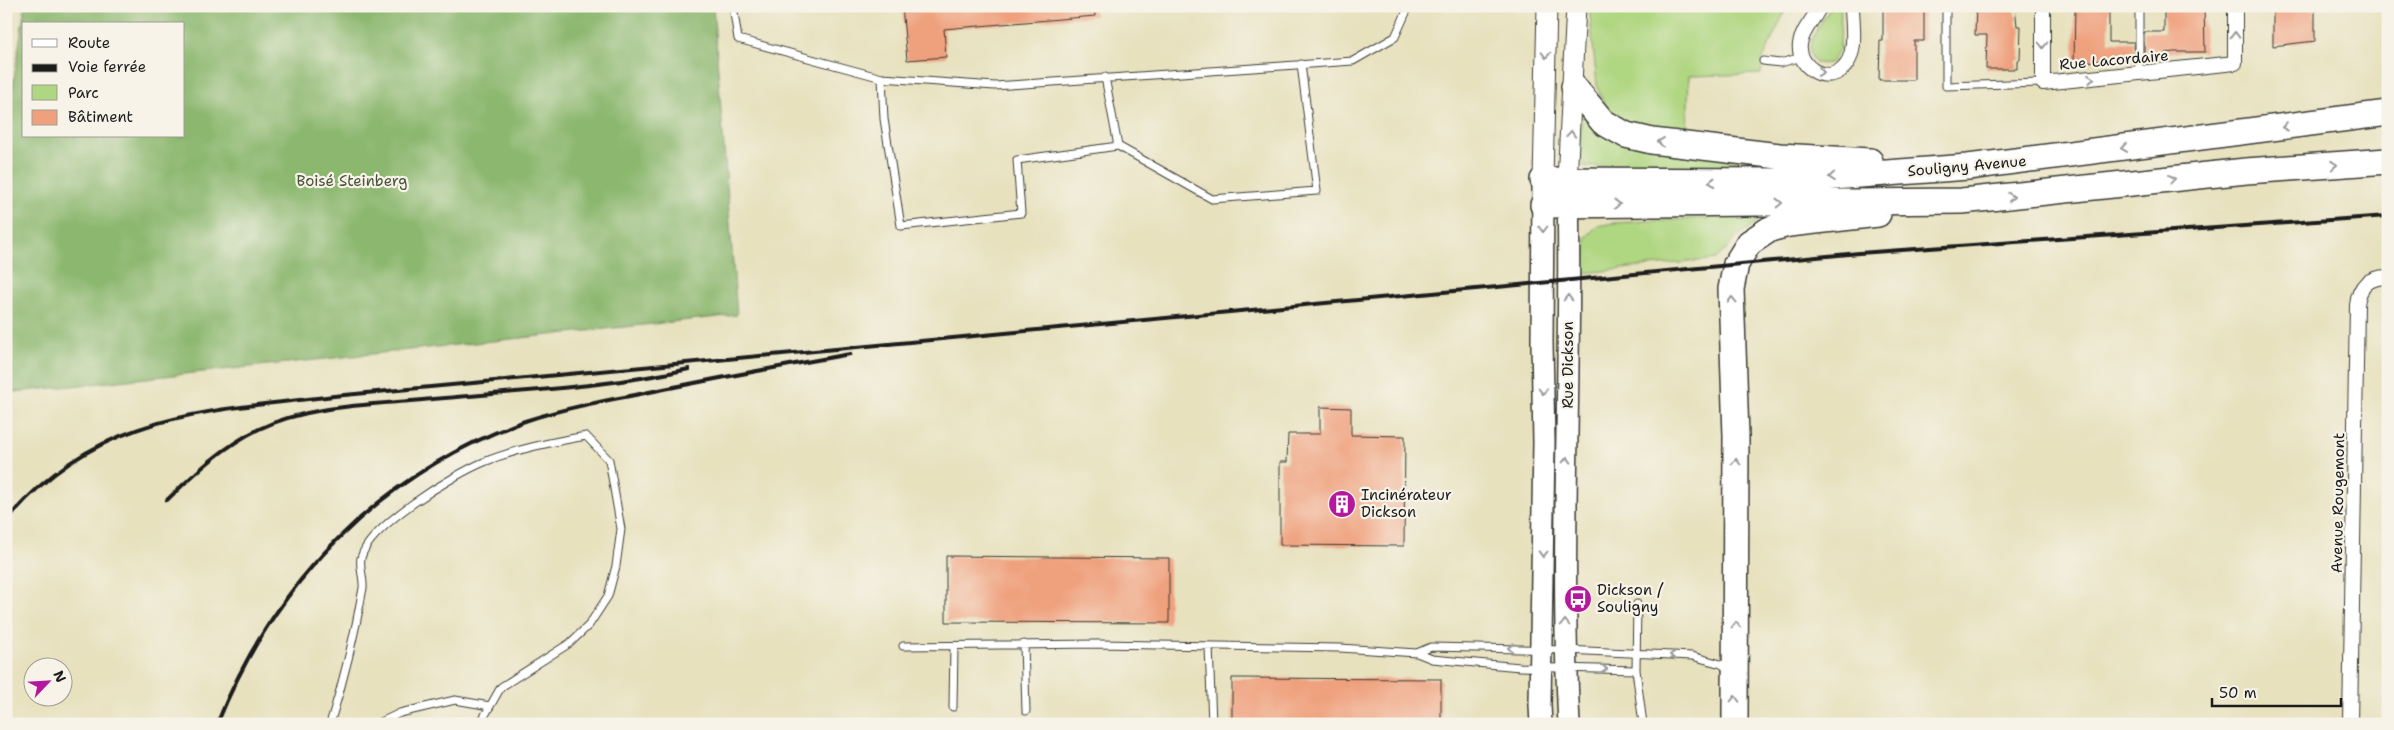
<svg xmlns="http://www.w3.org/2000/svg" width="2394" height="730" viewBox="0 0 2394 730" font-family="'Shantell Sans',sans-serif">
<style>
.green{fill:#afd680;stroke:#66794e}
.forest{fill:#8bb76e;stroke:#546a45;fill-rule:evenodd}
.building{fill:#efa07d}
.lines{fill:none;stroke-linecap:round;stroke-linejoin:round}
.lane-casing{stroke:#3a3a34;stroke-width:9}
.street-casing{stroke:#3a3a34;stroke-width:16}
.secondary-casing{stroke:#3a3a34;stroke-width:21}
.primary-casing{stroke:#3a3a34;stroke-width:24}
.highway-casing{stroke:#3a3a34;stroke-width:28}
.lane{stroke:#fff;stroke-width:7}
.street{stroke:#fff;stroke-width:14}
.secondary{stroke:#fff;stroke-width:19}
.primary{stroke:#fff;stroke-width:21}
.highway{stroke:#fff;stroke-width:25}
.rail{stroke:#1c1c1c;stroke-width:4}
.oneway{stroke:#999}
.labels{text-anchor:middle;dominant-baseline:central;stroke-width:4.5;stroke-linejoin:round;paint-order:stroke}
.street-label{font-size:15px;fill:#1c1c1c;stroke:#f7f3e8}
.park-label{font-size:15px;fill:#48543a;stroke:#f7f3e8}
.poi-label{font-size:15px;fill:#1c1c1c;stroke:#f7f3e8;text-anchor:start}
</style>
<rect width="100%" height="100%" fill="#f7f3e8"/>
<filter id="ink" filterUnits="userSpaceOnUse"><feTurbulence type="fractalNoise" baseFrequency=".02" numOctaves="2"/><feDisplacementMap in="SourceGraphic" scale="10" xChannelSelector="R" yChannelSelector="G"/><feConvolveMatrix kernelMatrix="1 2 1 2 8 2 1 2 1" color-interpolation-filters="sRGB"/></filter>
<filter id="wash" filterUnits="userSpaceOnUse"><feTurbulence type="fractalNoise" baseFrequency=".0096" numOctaves="4" result="noise"/><feDisplacementMap in="SourceGraphic" scale="20" xChannelSelector="R" yChannelSelector="G"/><feGaussianBlur stdDeviation="1.12" result="paint"/><feColorMatrix in="noise" values="0 0 0 0 0 0 0 0 0 0 0 0 0 0 0 0 0 1.4 0 .05"/><feComposite in="paint" operator="in"/></filter>
<g filter="url(#wash)">
<rect width="100%" height="100%" fill="#e7e1be"/>
<path class="green" d="M1589,6H1787L1763,59L1761,74L1689,76L1687,136L1639,129L1606,110L1597,85Z
M1831,6H1841L1840,49L1832,62C1826,64 1818,65 1814,60C1800,45 1825,20 1831,6Z
M1581,115L1741,162V171L1584,166L1580,156Z
M1753,214L1758,222L1742,233L1716,259L1584,273L1586,237L1597,226L1613,223L1708,218Z"/>
<path class="forest" d="M25,6H713L737,315L6,393V131ZM24,24H184V136H24Z"/>
<g id="blocks">
<path class="building" d="M902,6H1095V16L944,29L946,57L907,60Z
M1883,6H1924V41H1914V80H1879L1880,41H1883Z
M1976,6H2015L2017,26H2021L2020,60H2017V69H1986L1987,35H1975Z
M2075,6H2109V42H2134V57L2074,63Z
M2164,6H2204L2205,52H2174L2165,53V57L2144,59V32H2164Z
M2273,6H2315V41L2273,46Z
M1320,407L1351,408V435L1405,436L1404,546L1280,545V462H1287L1288,434H1320Z
M946,556L1169,558V623L946,622Z
M1232,678L1441,679V724H1232Z"/>
</g>
</g>
<g filter="url(#ink)">
<use href="#blocks" fill-opacity="0" stroke="#3a3a34" stroke-width="1"/>
<g class="lines">
<g class="lane-casing">
<path id="lane" d="M733,6L738,39L882,78L995,86L1353,61L1395,37L1409,6
M1946,6V86L2043,83
M1763,61L1780,63L1802,57
M2139,73V6
M1105,77L1118,146
M882,78L884,119L901,226L1021,213L1017,160L1118,146L1212,199L1317,191L1301,64
M1637,604L1636,670L1643,724
M1024,644L1026,711
M903,646L1098,644L1340,648L1417,653L1432,659L1520,667L1636,670
M1209,646L1212,724
M1417,653L1431,647L1566,650L1692,656L1721,664L1729,669
M953,707L954,646
M330,724C344,679 355,634 363,588C364,578 359,567 361,558C369,526 453,475 484,462C516,449 552,442 586,436L609,460L621,529L616,566L608,596L589,625L570,643L501,687L480,724
M377,724L400,713L455,700L490,706"/>
</g>
<g class="street-casing">
<path id="street" d="M1820,6C1815,18 1802,30 1800,44C1797,67 1827,86 1844,67C1858,53 1852,24 1852,6
M2043,6V83L2235,63V6
M2350,724L2357,305C2359,286 2368,277 2388,277"/>
</g>
<g class="secondary-casing">
<path id="secondary" d="M1543,180L1547,6
M1567,181L1576,6"/>
</g>
<g class="primary-casing">
<path id="primary" d="M1568,189C1572,367 1560,546 1569,724
M1541,724L1540,705L1544,442L1542,343L1543,188"/>
</g>
<g class="highway-casing">
<path id="highway" d="M1574,87L1603,122L1626,135L1652,141L1779,156L1870,161
M1543,180L1778,181L1968,167L2388,113
M1543,205L1962,201L2246,171L2388,161
M1735,724L1736,436L1731,289L1736,264L1749,243L1770,229L1789,224L1878,214"/>
</g>
<use href="#lane" class="lane"/>
<use href="#street" class="street"/>
<use href="#secondary" class="secondary"/>
<use href="#primary" class="primary"/>
<use href="#highway" class="highway"/>
<path class="rail" d="M167,500C195,473 224,446 259,429C305,407 361,405 411,401C503,392 598,389 689,369
M6,521C98,412 204,412 334,396L1859,253L2388,216
M217,724C274,582 380,473 525,421C561,409 598,402 635,395C707,380 778,367 850,354"/>
</g>
<defs><path id="oneway-chevron" d="M-2-3.5L2.5 0L-2 3.5" fill="none" stroke-width="1.6" stroke-linecap="round" stroke-linejoin="round" transform="scale(1.25)"/></defs>
<g class="oneway">
<use href="#oneway-chevron" transform="translate(2235 35) rotate(-89)"/>
<use href="#oneway-chevron" transform="translate(2043 45) rotate(90)"/>
<use href="#oneway-chevron" transform="translate(1546 55) rotate(91)"/>
<use href="#oneway-chevron" transform="translate(1821 72) rotate(10)"/>
<use href="#oneway-chevron" transform="translate(2091 79) rotate(-5)"/>
<use href="#oneway-chevron" transform="translate(2285 127) rotate(172)"/>
<use href="#oneway-chevron" transform="translate(1571 134) rotate(-86)"/>
<use href="#oneway-chevron" transform="translate(1661 142) rotate(-173)"/>
<use href="#oneway-chevron" transform="translate(2124 148) rotate(172)"/>
<use href="#oneway-chevron" transform="translate(2334 165) rotate(-4)"/>
<use href="#oneway-chevron" transform="translate(1832 177) rotate(176)"/>
<use href="#oneway-chevron" transform="translate(2172 179) rotate(-7)"/>
<use href="#oneway-chevron" transform="translate(1712 182) rotate(-180)"/>
<use href="#oneway-chevron" transform="translate(2011 197) rotate(-5)"/>
<use href="#oneway-chevron" transform="translate(1779 203) rotate(-1)"/>
<use href="#oneway-chevron" transform="translate(1617 204) rotate(-1)"/>
<use href="#oneway-chevron" transform="translate(1543 229) rotate(90)"/>
<use href="#oneway-chevron" transform="translate(1568 298) rotate(-90)"/>
<use href="#oneway-chevron" transform="translate(1732 300) rotate(-92)"/>
<use href="#oneway-chevron" transform="translate(1543 391) rotate(89)"/>
<use href="#oneway-chevron" transform="translate(1567 460) rotate(-89)"/>
<use href="#oneway-chevron" transform="translate(1736 462) rotate(-90)"/>
<use href="#oneway-chevron" transform="translate(1543 554) rotate(91)"/>
<use href="#oneway-chevron" transform="translate(1565 623) rotate(-90)"/>
<use href="#oneway-chevron" transform="translate(1736 625) rotate(-90)"/>
<use href="#oneway-chevron" transform="translate(1511 648) rotate(-179)"/>
<use href="#oneway-chevron" transform="translate(1673 655) rotate(-176)"/>
<use href="#oneway-chevron" transform="translate(1604 669) rotate(2)"/>
<use href="#oneway-chevron" transform="translate(1735 699) rotate(-89)"/>
</g>
</g>
<defs>
<g id="building-disc" transform="scale(1.4375)"><circle r="9.5" fill="#b5179e" stroke="#f7f3e8"/><path d="M-4-6H4V6H1V3H-1V6H-4ZM-2.5-4.3h1.7v1.8h-1.7ZM.8-4.3h1.7v1.8H.8ZM-2.5-1h1.7V.8h-1.7ZM.8-1h1.7V.8H.8Z" fill="#fff"/></g>
<g id="bus-disc" transform="scale(1.4375)"><circle r="9.5" fill="#b5179e" stroke="#f7f3e8"/><path d="M-5-6H5V4H4V6H2V4H-2V6H-4V4H-5ZM-3.5-4V0h7V-4ZM-3.5 1.2v1.5H-2V1.2ZM2 1.2v1.5H3.5V1.2Z" fill="#fff"/></g>
</defs>
<g fill-rule="evenodd">
<use href="#building-disc" x="1342" y="504"/>
<use href="#bus-disc" x="1578" y="599"/>
</g>
<g class="labels">
<g class="street-label">
<text transform="translate(2114 60) rotate(-5)">Rue Lacordaire</text>
<text transform="translate(1967 166) rotate(-5)">Souligny Avenue</text>
<text transform="translate(1568 365) rotate(-90)">Rue Dickson</text>
<text transform="translate(2338 503) rotate(-89)">Avenue Rougemont</text>
</g>
<g class="park-label">
<text x="352" y="181">Boisé Steinberg</text>
</g>
<g class="poi-label">
<text x="1361" y="495">Incinérateur<tspan x="1361" dy="17">Dickson</tspan></text>
<text x="1597" y="590">Dickson /<tspan x="1597" dy="17">Souligny</tspan></text>
</g>
</g>
<rect width="2394" height="730" fill="none" stroke="#f7f3e8" stroke-width="25"/>
<rect x="22" y="22" width="162" height="115" fill="#f7f3e8" stroke="#9f9d96"/>
<rect x="32" y="39" width="25" height="8" fill="#ffffff" stroke="#9f9d96"/>
<text x="68" y="48" font-size="15" fill="#1c1c1c">Route</text>
<rect x="32" y="64" width="25" height="8" fill="#1c1c1c" stroke="#9f9d96"/>
<text x="68" y="72" font-size="15" fill="#1c1c1c">Voie ferrée</text>
<rect x="32" y="85" width="25" height="15" fill="#afd680" stroke="#9f9d96"/>
<text x="68" y="98" font-size="15" fill="#1c1c1c">Parc</text>
<rect x="32" y="110" width="25" height="15" fill="#efa07d" stroke="#9f9d96"/>
<text x="68" y="122" font-size="15" fill="#1c1c1c">Bâtiment</text>
<g transform="translate(48 682) rotate(65)"><circle r="24" fill="#f7f3e8" stroke="#9f9d96"/>
<path d="M0-4L9 19L0 12L-9 19Z" fill="#b5179e"/>
<text y="-8" font-size="14" font-weight="bold" text-anchor="middle" fill="#1c1c1c">N</text>
</g>
<path d="M2212 698v8h129v-8" fill="none" stroke="#1c1c1c" stroke-width="2.5"/>
<text x="2219" y="698" font-size="15" fill="#1c1c1c" stroke="#f7f3e8" stroke-width="4" paint-order="stroke">50 m</text>
</svg>
